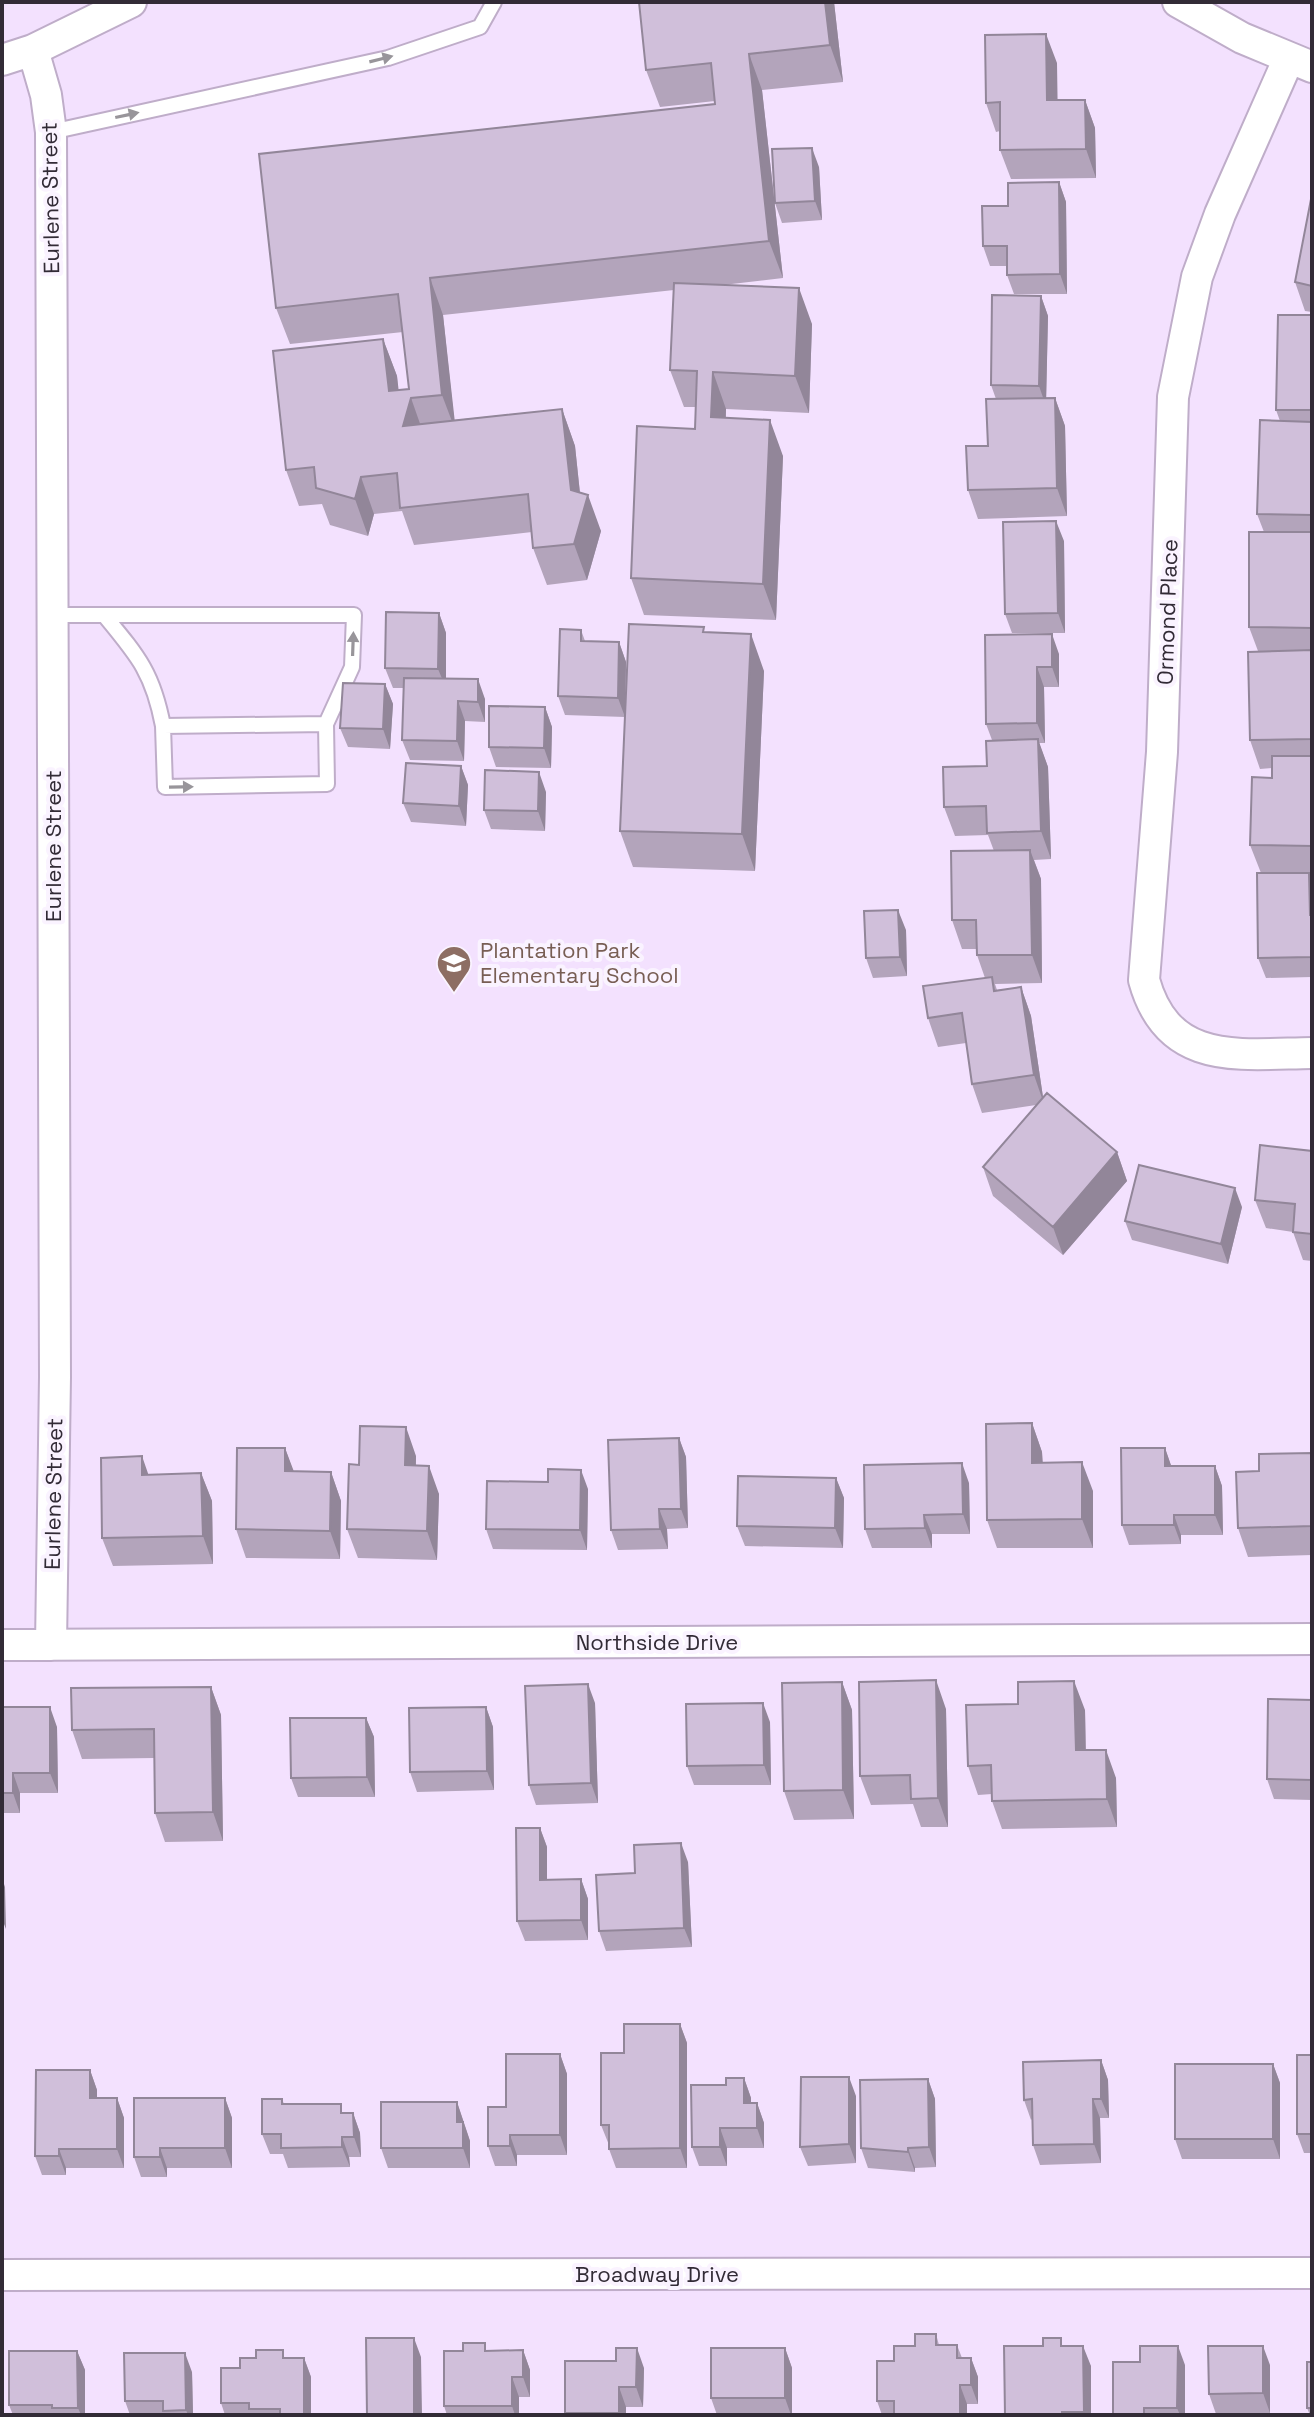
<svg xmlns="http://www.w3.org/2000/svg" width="1314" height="2417" viewBox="0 0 1314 2417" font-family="'Space Grotesk',sans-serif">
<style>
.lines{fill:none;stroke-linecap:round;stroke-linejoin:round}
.lane-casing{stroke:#bfadc9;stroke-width:18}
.street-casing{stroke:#bfadc9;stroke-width:34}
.lane{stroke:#fff;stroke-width:14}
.street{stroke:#fff;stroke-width:30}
.wall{fill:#b3a4bb}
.shaded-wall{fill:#928699}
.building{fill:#d0bfda;stroke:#928699;stroke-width:2}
.oneway{fill:#98959a}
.labels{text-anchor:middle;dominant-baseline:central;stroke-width:8;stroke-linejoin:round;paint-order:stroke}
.street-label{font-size:22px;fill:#322b36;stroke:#faf3ff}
.education-label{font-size:22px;fill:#785e54;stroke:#faf3ff;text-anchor:start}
</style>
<rect width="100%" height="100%" fill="#f3e1fe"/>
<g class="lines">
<g class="lane-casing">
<path id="lane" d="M51,132L388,58L480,27L494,2
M52,615H354L352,667L326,724L327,784L165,787L163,726
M104,615C138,656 153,673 163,726L326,724"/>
</g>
<g class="street-casing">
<path id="street" d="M1178,2L1242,38L1312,67
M33,50L46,95L51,132L55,1377L51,1645
M1289,58L1220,214L1197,277L1173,397L1162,752L1144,980C1168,1067 1239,1054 1312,1053
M2,60L33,50L131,2
M2,1645L1312,1639
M2,2275L1312,2273"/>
</g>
<use href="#lane" class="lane"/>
<use href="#street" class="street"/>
</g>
<path class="wall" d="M639,2H834L843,82L762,90L783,278L723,285L812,324L809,413L726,409V418L783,456L776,620L644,615L631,578L695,429L696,407H684L670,370L674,290L443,315L454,420L562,409L575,446L580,493L601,531L587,580L547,585L533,548L532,532L414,545L402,511L374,514L368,536L330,525L322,504L299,506L286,470L383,339L397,376L398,390L409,389L403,332L290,344L276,308L715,104V101L660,107L646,70Z
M1057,63V100H1085L1095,128L1096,178L1011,179L1000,150V131L996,132L986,103Z
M819,167L822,220L782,223L775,203Z
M1059,182L1066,202L1067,294H1014L1007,275V266H990L983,246L1008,206Z
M1312,194V312L1305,311L1295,282Z
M1041,296L1048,316L1046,398H1055L1065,426L1067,516L978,519L968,490L988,446L996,399L991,385Z
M1312,315V875H1310L1312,880V977L1266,978L1258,958L1261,873L1250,845L1272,778V768L1260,769L1250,740L1258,651L1249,627L1264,532L1257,514L1280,421L1276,410Z
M1064,541L1065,633H1012L1005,614Z
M439,613L446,633V679L485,699V722L465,721L464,761L410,760L402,740L404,688H393L385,668Z
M581,630L585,641L619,642L626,662L625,717L565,715L558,696Z
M705,632L764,671L755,871L633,867L620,831Z
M985,635L1059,654V687H1044L1045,743H1039L1048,767L1051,859L1034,860L1041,879L1042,983L995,984L997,990L1021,987L1031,1016L1043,1097L1117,1152L1127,1181L1063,1255L993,1196L983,1167L1036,1105L982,1113L972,1084L966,1043L938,1047L928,1018L985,978L977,955V949H962L952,920L994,851L988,835L955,836L944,807L987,766L992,740L986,724Z
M385,684L393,704L390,749L348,747L340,728Z
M545,707L552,727L551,768L496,767L489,747Z
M461,766L468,785L466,826L411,822L403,803Z
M546,792L545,831L491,829L484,810Z
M906,930L907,976L873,978L866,958Z
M1312,1151V1261L1303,1260L1293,1232L1266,1228L1255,1200Z
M1242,1207L1228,1264L1132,1240L1125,1221Z
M1032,1423L1042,1452L1043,1462L1093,1491V1548H997L987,1520Z
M679,1438L686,1457L688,1528L667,1529L668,1549L618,1550L611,1530Z
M285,1448L293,1471L331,1472L341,1501L340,1559L246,1558L236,1529Z
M1165,1448L1171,1466H1215L1222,1486L1223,1535H1181V1544L1129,1545L1122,1525Z
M1312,1453V1555L1248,1557L1238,1528L1259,1471Z
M416,1456V1465L439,1494L437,1560L358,1558L347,1529L359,1465Z
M201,1473L212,1501L213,1564L113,1566L102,1538Z
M836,1478L844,1498L843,1548L745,1546L737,1526Z
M969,1483L970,1534H932V1548H872L865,1529Z
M588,1489L587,1550L493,1549L486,1529Z
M842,1682L852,1710L854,1819L794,1820L784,1791Z
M211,1687L221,1715L223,1841L165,1842L155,1813L154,1758L82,1759L72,1730Z
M1312,1700V1800L1274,1799L1267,1779Z
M595,1703L598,1803L536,1805L529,1785Z
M2,1707L57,1727L58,1793H20V1813H2Z
M486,1707L493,1727L494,1790L417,1792L410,1772Z
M946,1709L948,1827H921L913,1804L871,1805L860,1776Z
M1085,1710L1086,1750L1116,1778L1117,1827L1002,1829L992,1801V1794L978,1795L968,1766Z
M366,1718L374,1737L375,1797H298L291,1778Z
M770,1722L771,1785H694L687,1766Z
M540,1828L547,1847V1879H581L588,1899V1940L525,1941L517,1921Z
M688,1862L692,1947L606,1951L599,1931L635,1873Z
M680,2024L687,2043V2168H616L609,2149V2145L601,2125L624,2053Z
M560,2054L567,2074V2155H517V2166H495L488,2146L506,2107Z
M1312,2055V2153H1304L1297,2134Z
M1101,2060L1108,2080L1109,2118H1100L1101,2163L1040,2165L1033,2145L1032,2119L1031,2120L1024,2100Z
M1273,2064L1280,2083V2159H1182L1175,2139Z
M90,2070L97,2090V2098H117L124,2118V2168H66V2175H42L35,2156Z
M744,2078L751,2098V2103H757L764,2123V2148H727V2166H699L692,2147L726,2085Z
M928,2079L935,2099L936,2167L915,2168V2172L868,2168L861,2148Z
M856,2096V2163L808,2166L800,2147Z
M225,2098L232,2118V2168H167V2177H141L134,2157Z
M282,2099L284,2104L344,2113H353L360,2133L361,2157H349L350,2167L288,2168L283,2154H270L262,2134Z
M457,2102L470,2141V2168H388L381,2148Z
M936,2334L939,2345H957L962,2358H971L978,2377V2404H967V2415H882L877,2401L894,2361L915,2346Z
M1064,2346L1091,2366V2415H1005Z
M785,2348L792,2368V2415H717L711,2398Z
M523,2350L530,2370V2397H519V2415H447L444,2406L487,2351Z
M77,2351L85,2370V2415H13L9,2405Z
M286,2358H304L311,2377V2415H225L221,2403L240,2368Z
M1312,2362V2415H1310L1307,2408Z
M1185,2365V2415H1113Z
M1270,2365V2413L1216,2414L1209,2394Z
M644,2368L643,2407H626V2415H565V2413Z
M192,2372L193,2415H130L125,2401Z"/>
<path class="shaded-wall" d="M825,2H834L843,82L830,45Z
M1046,34L1057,63L1058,129L1047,100Z
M749,54L762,90L783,278L769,241Z
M1085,100L1095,128L1096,178L1086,149Z
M812,148L819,167L822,220L815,201Z
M1059,182L1066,202L1067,294L1060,274Z
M430,278L443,315L456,432L442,395Z
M799,288L812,324L809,413L795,376Z
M1041,296L1048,316L1046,406L1039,386Z
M383,339L397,376L403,428L389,391Z
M713,372L726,409L724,454L711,417Z
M411,398L424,435L403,426Z
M1055,398L1065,426L1067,516L1057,488Z
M562,409L575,446L582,513L588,495L601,531L587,580L574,544L571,490Z
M770,420L783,456L776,620L763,584Z
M361,477L374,514L368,536L355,499Z
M1056,521L1064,541L1065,633L1058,613Z
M439,613L446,633V688L438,669Z
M751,634L764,671L755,871L742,834Z
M1052,634L1059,654V687L1052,667Z
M619,642L626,662L625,717L618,698Z
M1037,667L1044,687L1045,743L1037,723Z
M478,679L485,699V722L478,702Z
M385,684L393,704L390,749L383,729Z
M458,701L465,721L464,761L457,741Z
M545,707L552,727L551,768L544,748Z
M1038,739L1048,767L1051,859L1041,831Z
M461,766L468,785L466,826L459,806Z
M539,772L546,792L545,831L538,811Z
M1030,850L1041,879L1042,983L1032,955Z
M1309,873L1312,880V921L1310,915Z
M898,910L906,930L907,976L900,957Z
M1021,987L1031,1016L1044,1104L1034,1075Z
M1117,1152L1127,1181L1063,1255L1053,1227Z
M1235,1188L1242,1207L1228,1264L1221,1244Z
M1032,1423L1042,1452L1043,1491L1032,1463Z
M406,1427L416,1456L415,1494L405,1465Z
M679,1438L686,1457L688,1528L681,1509Z
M285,1448L296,1477L285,1471Z
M1165,1448L1172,1468L1165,1466Z
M142,1456L152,1485L142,1475Z
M1082,1462L1093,1491V1548L1082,1519Z
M962,1463L969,1483L970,1534L963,1514Z
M429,1466L439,1494L437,1560L427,1531Z
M1215,1466L1222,1486L1223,1535L1215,1515Z
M581,1470L588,1489L587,1550L580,1530Z
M331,1472L341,1501L340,1559L330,1531Z
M201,1473L212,1501L213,1564L203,1536Z
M836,1478L844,1498L843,1548L835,1528Z
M659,1509L667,1529L668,1549L660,1529Z
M924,1515L932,1534V1548L925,1528Z
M1174,1515L1181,1535V1544L1174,1525Z
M936,1680L946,1709L948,1827L938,1798Z
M1074,1681L1085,1710L1086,1779L1076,1750Z
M842,1682L852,1710L854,1819L843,1790Z
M588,1684L595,1703L598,1803L591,1783Z
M211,1687L221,1715L223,1841L213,1812Z
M763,1703L770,1722L771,1785L764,1765Z
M50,1707L57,1727L58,1793L50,1773Z
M486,1707L493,1727L494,1790L487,1771Z
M366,1718L374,1737L375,1797L367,1777Z
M1106,1750L1116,1778L1117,1827L1107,1799Z
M13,1773L20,1793V1813L13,1793Z
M540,1828L547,1847V1899L540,1880Z
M681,1843L688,1862L692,1947L684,1928Z
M2,1878L5,1887L6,1929L2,1919Z
M581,1879L588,1899V1940L581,1920Z
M680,2024L687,2043V2168L680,2148Z
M560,2054L567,2074V2155L560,2135Z
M1101,2060L1108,2080L1109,2118L1101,2099Z
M1273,2064L1280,2083V2159L1273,2139Z
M90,2070L97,2090V2118L90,2098Z
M849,2077L856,2096V2163L849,2144Z
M744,2078L751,2098V2123L744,2103Z
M928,2079L935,2099L936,2167L929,2147Z
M117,2098L124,2118V2168L117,2149Z
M225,2098L232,2118V2168L225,2148Z
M1093,2099L1100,2118L1101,2163L1094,2144Z
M457,2102L470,2141V2168L463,2148L457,2122Z
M757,2103L764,2123V2148L757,2128Z
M353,2113L360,2133L361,2157L354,2137Z
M720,2128L727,2148V2166L720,2147Z
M510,2135L517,2155V2166L510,2146Z
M342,2137L349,2157L350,2167L342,2147Z
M160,2148L167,2168V2177L160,2157Z
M908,2148L915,2168V2172L908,2152Z
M59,2149L66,2168V2175L59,2156Z
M414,2338L421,2357L422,2415H414Z
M1083,2346L1091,2366V2415H1085L1084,2412Z
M1178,2346L1185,2365V2415H1180L1177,2408Z
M1263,2346L1270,2365V2413L1263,2393Z
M637,2348L644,2368L643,2407L636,2387Z
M785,2348L792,2368V2415H791L785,2398Z
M523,2350L530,2370V2397L523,2377Z
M77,2351L85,2370V2415H81L78,2408Z
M185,2353L192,2372L193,2415H188L186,2410Z
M304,2358L311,2377V2415H304Z
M971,2358L978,2377V2404L971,2385Z
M512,2377L519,2397V2415H515L512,2406Z
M960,2385L967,2404V2415H960Z
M619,2387L626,2407V2415H620L619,2413Z"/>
<path class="building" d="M639,2H825L830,45L749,54L769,241L430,278L442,395L411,398L403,426L562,409L571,490L588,495L574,544L533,548L528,494L400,508L397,473L361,477L355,499L316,488L314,467L286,470L273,351L383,339L389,391L409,389L398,294L276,308L259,154L715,104L711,63L646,70Z
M1046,34L1047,100H1085L1086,149L1000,150V102L986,103L985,35Z
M812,148L815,201L775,203L772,149Z
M1059,182L1060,274L1007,275V246H983L982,206H1008V183Z
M1312,194V286L1295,282Z
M674,283L799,288L795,376L713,372L711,417L770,420L763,584L631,578L637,426L695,429L697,371L670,370Z
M992,295L1041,296L1039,386L991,385Z
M1278,315H1312V410H1276Z
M1055,398L1057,488L968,490L966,446H988L986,399Z
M1260,420L1312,422V515L1257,514Z
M1056,521L1058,613L1005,614L1003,522Z
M1249,532H1312V628L1249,627Z
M386,612L439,613L438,669L385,668Z
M629,624L704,627L703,632L751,634L742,834L620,831Z
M560,629L581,630V641L619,642L618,698L558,696Z
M1052,634V667H1037V723L986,724L985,635Z
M1312,650V739L1250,740L1248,652Z
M404,678L478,679V702L458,701L457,741L402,740Z
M343,683L385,684L383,729L340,728Z
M489,706L545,707L544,748L489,747Z
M1038,739L1041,831L987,833L986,806L944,807L943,767L987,766L986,741Z
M1272,756H1312V846L1250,845L1252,777L1272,778Z
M406,763L461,766L459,806L403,803Z
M485,770L539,772L538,811L484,810Z
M1030,850L1032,955H977L976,920H952L951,851Z
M1257,873H1309L1310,915H1312V957L1258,958Z
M898,910L900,957L866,958L864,911Z
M992,977L994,991L1021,987L1034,1075L972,1084L962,1013L928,1018L923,986Z
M1047,1093L1117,1152L1053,1227L983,1167Z
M1260,1145L1312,1151V1234L1293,1232L1295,1204L1255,1200Z
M1139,1165L1235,1188L1221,1244L1125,1221Z
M1032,1423V1463L1082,1462V1519L987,1520L986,1424Z
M360,1426L406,1427L405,1465L429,1466L427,1531L347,1529L349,1464L359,1465Z
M679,1438L681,1509H659L660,1529L611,1530L608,1440Z
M237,1448H285V1471L331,1472L330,1531L236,1529Z
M1121,1448H1165V1466H1215V1515H1174V1525H1122Z
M1312,1453V1526L1238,1528L1236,1472L1259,1471V1454Z
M142,1456V1475L201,1473L203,1536L102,1538L101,1458Z
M962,1463L963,1514L924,1515L925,1528L865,1529L864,1465Z
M548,1469L581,1470L580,1530L486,1529L487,1481L548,1482Z
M738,1476L836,1478L835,1528L737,1526Z
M936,1680L938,1798L911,1799L910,1775L860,1776L859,1682Z
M1074,1681L1076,1750H1106L1107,1799L992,1801L991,1765L968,1766L966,1705L1018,1704V1682Z
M842,1682L843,1790L784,1791L782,1683Z
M588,1684L591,1783L529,1785L525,1686Z
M211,1687L213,1812L155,1813L154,1729L72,1730L71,1688Z
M1268,1699L1312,1700V1780L1267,1779Z
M763,1703L764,1765L687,1766L686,1704Z
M2,1707H50V1773H13V1793H2Z
M486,1707L487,1771L410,1772L409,1708Z
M290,1718H366L367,1777L291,1778Z
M516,1828H540V1880L581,1879V1920L517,1921Z
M681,1843L684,1928L599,1931L596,1875L635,1873L634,1845Z
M624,2024H680V2148L609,2149V2125H601V2053H624Z
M506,2054H560V2135H510V2146H488V2107H506Z
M1297,2055H1312V2134H1297Z
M1101,2060V2099H1093L1094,2144L1033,2145L1032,2099L1024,2100L1023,2062Z
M1175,2064H1273V2139H1175Z
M36,2070H90V2098H117V2149H59V2156H35Z
M801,2077H849V2144L800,2147Z
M726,2078H744V2103H757V2128H720V2147H692L691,2085H726Z
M928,2079L929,2147L908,2148V2152L861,2148L860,2080Z
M134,2098H225V2148H160V2157H134Z
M262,2099H282V2104H341V2113H353L354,2137H342V2147L281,2148V2134H262Z
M381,2102H457V2122H463V2148H381Z
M915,2334H936V2345H957V2358H971V2385H960V2415H894V2401H877V2361H894V2346H915Z
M366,2338H414V2415H367Z
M1043,2338H1061V2346H1083L1084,2412H1062V2415H1005L1004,2346H1043Z
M463,2343H485V2351L523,2350V2377H512V2406H444V2351H463Z
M1140,2346H1178L1177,2408H1144V2415H1113V2362H1140Z
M1208,2346H1263V2393L1209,2394Z
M616,2348H637L636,2387H619V2413H565V2361H616Z
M711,2348H785V2398H711Z
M256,2350H283V2358H304V2415H280V2409H249V2403H221V2368H240V2358H256Z
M9,2351H77L78,2408H52V2405H9Z
M124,2353H185L186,2410L163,2411V2401H125Z
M1307,2362H1312V2408H1307Z"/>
<defs><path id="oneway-solid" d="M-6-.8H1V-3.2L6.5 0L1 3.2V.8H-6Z" transform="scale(2)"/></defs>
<g class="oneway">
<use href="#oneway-solid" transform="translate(381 59) rotate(-14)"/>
<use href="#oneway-solid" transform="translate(127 115) rotate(-12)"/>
<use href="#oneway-solid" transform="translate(353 644) rotate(-88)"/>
<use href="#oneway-solid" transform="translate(181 787) rotate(-1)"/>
</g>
<defs>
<g id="school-pin" transform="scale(1.8)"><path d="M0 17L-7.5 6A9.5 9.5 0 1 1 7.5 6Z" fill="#8d6e63" stroke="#faf3ff"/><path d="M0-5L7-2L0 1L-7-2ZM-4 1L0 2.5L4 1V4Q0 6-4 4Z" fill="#fff"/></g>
</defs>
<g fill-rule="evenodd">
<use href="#school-pin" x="454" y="963"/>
</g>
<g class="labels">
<g class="street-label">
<text transform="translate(50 198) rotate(-91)">Eurlene Street</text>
<text transform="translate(1167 612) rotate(-88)">Ormond Place</text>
<text transform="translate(53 846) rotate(-90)">Eurlene Street</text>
<text transform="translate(53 1494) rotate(-89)">Eurlene Street</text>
<text x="657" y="1642">Northside Drive</text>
<text x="657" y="2274">Broadway Drive</text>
</g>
<g class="education-label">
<text x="480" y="950">Plantation Park<tspan x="480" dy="25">Elementary School</tspan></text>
</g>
</g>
<rect width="1314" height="2417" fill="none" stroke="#322b36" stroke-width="8"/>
</svg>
